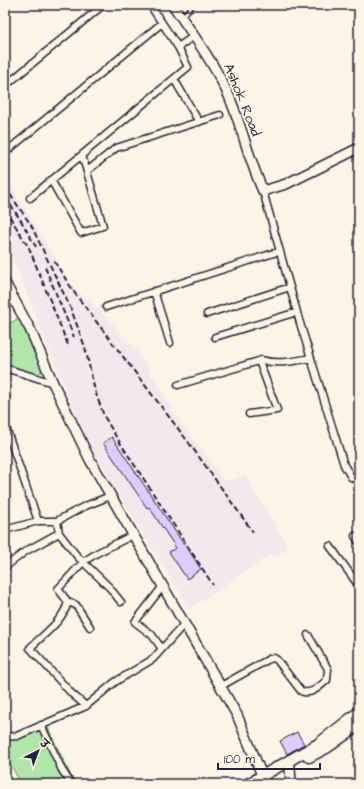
<svg xmlns="http://www.w3.org/2000/svg" width="364" height="789" viewBox="0 0 364 789" font-family="'Architects Daughter','Playpen Sans Deva',sans-serif">
<style>
.built{fill:#f3e9ec}
.green{fill:#b0e7a9;stroke:#698472}
.building{fill:#ddccfd;stroke:#22223b}
.lines{fill:none;stroke-linecap:round;stroke-linejoin:round}
.lane-casing{stroke:#22223b;stroke-width:6}
.street-casing{stroke:#22223b;stroke-width:9}
.secondary-casing{stroke:#22223b;stroke-width:12}
.primary-casing{stroke:#22223b;stroke-width:13}
.lane{stroke:#fcf5e5;stroke-width:3}
.street{stroke:#fcf5e5;stroke-width:6}
.secondary{stroke:#fcf5e5;stroke-width:9}
.primary{stroke:#fcf5e5;stroke-width:10}
.rail{stroke:#22223b;stroke-width:2;stroke-dasharray:6 3;stroke-linecap:butt}
.labels{text-anchor:middle;dominant-baseline:central;stroke-width:4;stroke-linejoin:round;paint-order:stroke}
.street-label{font-size:14px;fill:#22223b;stroke:#fcf5e5}
</style>
<rect width="100%" height="100%" fill="#fcf5e5"/>
<filter id="ink" filterUnits="userSpaceOnUse"><feTurbulence type="fractalNoise" baseFrequency=".025" numOctaves="2"/><feDisplacementMap in="SourceGraphic" scale="8" xChannelSelector="R" yChannelSelector="G"/><feConvolveMatrix kernelMatrix="1 2 1 2 8 2 1 2 1" color-interpolation-filters="sRGB"/></filter>
<g filter="url(#ink)">
<path class="built" d="M359,45V64L351,49Z
M5,177L73,287L100,310L140,354L177,417L225,481L245,475L289,548L274,557L271,554L190,609L86,441L16,267L5,236Z"/>
<path class="green" d="M19,318L42,370L38,375L5,365V326Z
M48,728L75,784H21L5,754V742Z"/>
<path class="building" d="M112,437L183,543H184L201,569L187,579L169,552L176,548L149,507L147,508L103,443Z
M297,732L304,744L287,754L280,741Z"/>
<g class="lines">
<g class="lane-casing">
<path id="lane" d="M183,16L193,5"/>
</g>
<g class="street-casing">
<path id="street" d="M178,47L194,36
M174,79L199,122
M5,86L103,5
M7,151L162,23
M87,171L116,148L220,115
M51,180L81,233L103,226L82,155
M263,191L300,323L344,465L351,477L359,481
M30,198L188,67L178,47L150,5
M154,291L170,343
M106,307L280,251
M207,314L290,287
M215,337L297,312
M5,368L53,383
M178,385L262,360C278,365 294,361 311,358
M5,397H6
M249,414L277,410L259,361
M5,425L38,521
M110,496L83,507L57,521L59,533L77,556L109,587L121,602
M5,530L38,521H57
M355,536L359,542
M330,546L359,586
M5,567L26,551L59,533
M68,602C63,621 43,635 30,648L72,694L86,706
M90,627L76,605L68,602L58,589L83,562L97,553L133,535
M162,649L152,635L135,622L163,586
M221,686L269,659L274,658L277,660L301,691C311,696 320,686 327,680L328,669L308,635
M41,725L62,770L71,784
M5,737L17,736L86,706L115,682L153,659L185,623"/>
</g>
<g class="secondary-casing">
<path id="secondary" d="M173,5C193,35 214,63 229,96C242,127 249,160 263,191L286,184L359,148
M5,283L30,329L53,383L89,458L237,715L264,780
M288,761L290,767L291,784"/>
</g>
<g class="primary-casing">
<path id="primary" d="M309,757L328,747L359,725
M248,784L318,744L359,712"/>
</g>
<use href="#lane" class="lane"/>
<use href="#street" class="street"/>
<use href="#secondary" class="secondary"/>
<use href="#primary" class="primary"/>
<path class="rail" d="M5,187L31,225L71,309L85,347L95,391L104,416L115,435L213,585
M5,197L20,219L36,247
M5,209L29,248L68,345
M54,261L76,295L189,443L253,532
M45,267L74,337"/>
</g>
</g>
<g class="labels">
<g class="street-label">
<text transform="translate(242 100) rotate(68)">Ashok Road</text>
</g>
</g>
<rect width="364" height="789" fill="none" stroke="#fcf5e5" stroke-width="20"/>
<rect x="10" y="10" width="344" height="769" fill="none" stroke="#22223b" stroke-width="1.5" filter="url(#ink)"/>
<g transform="translate(38 751) rotate(42)" stroke="#fcf5e5" stroke-width="3" paint-order="stroke">
<path d="M0-3L7 15L0 10L-7 15Z" fill="#22223b"/>
<text y="-6" font-size="11" font-weight="bold" text-anchor="middle" fill="#22223b">उ</text>
</g>
<path d="M218 763v6h102v-6" fill="none" stroke="#22223b" stroke-width="2"/>
<text x="224" y="763" font-size="12" fill="#22223b" stroke="#fcf5e5" stroke-width="3" paint-order="stroke">100 m</text>
</svg>
